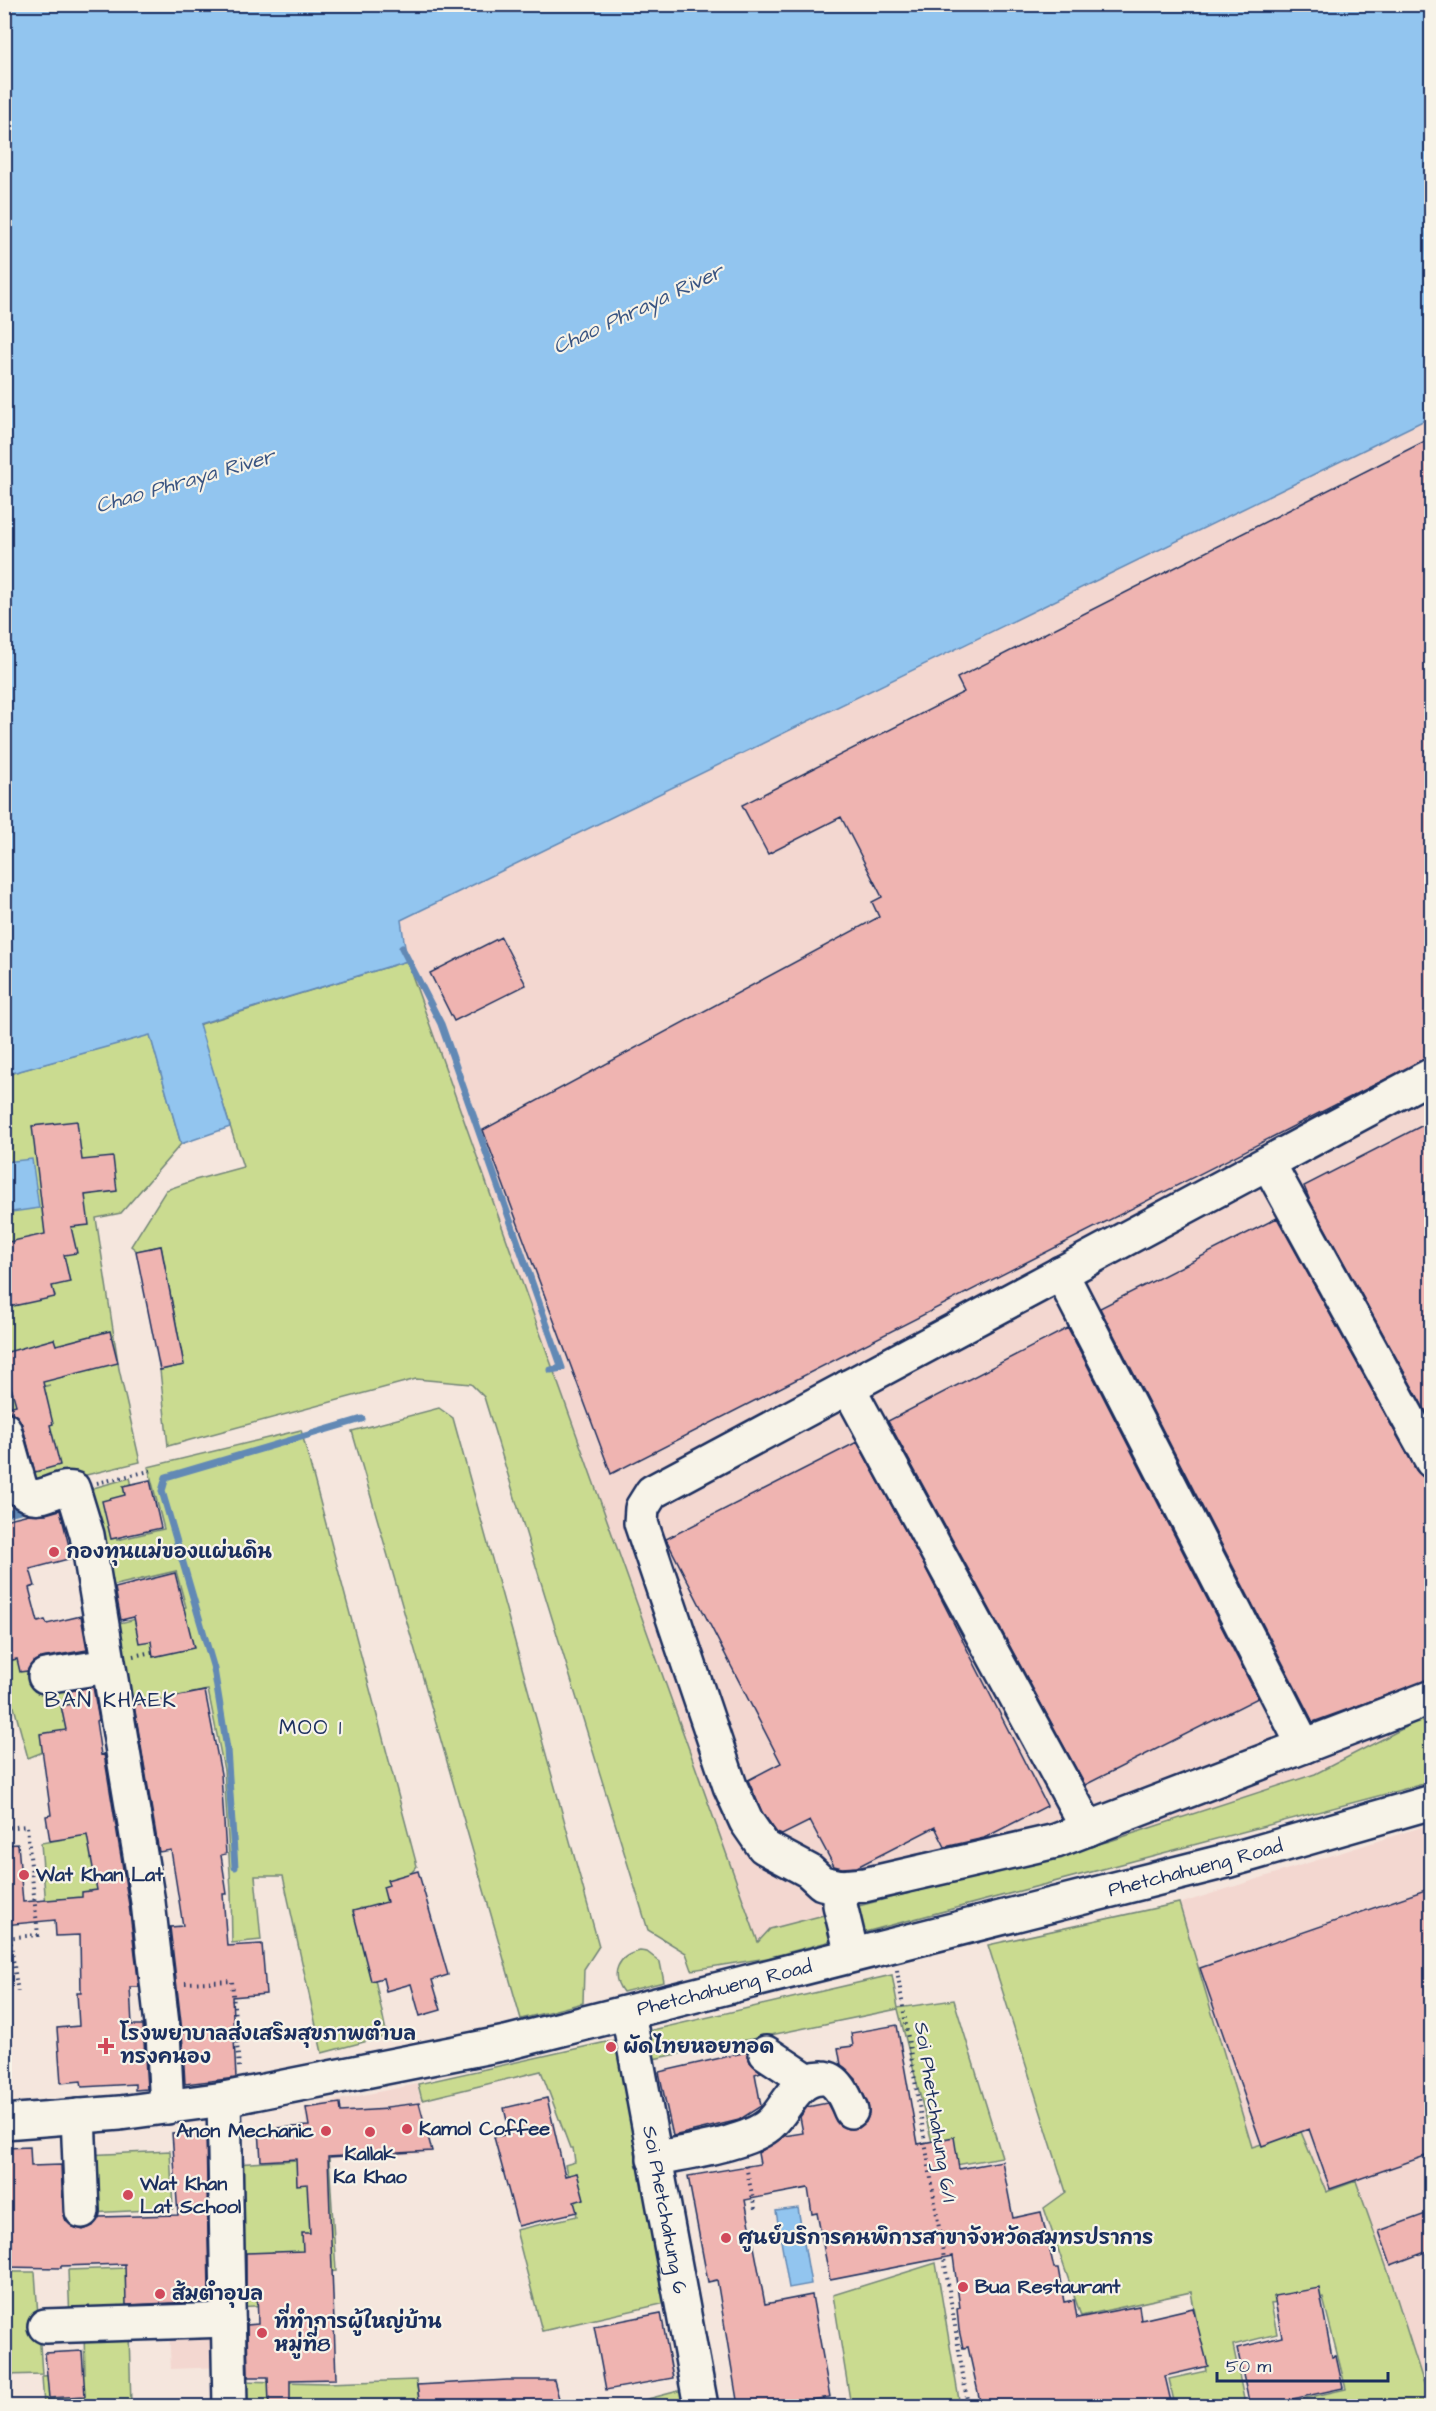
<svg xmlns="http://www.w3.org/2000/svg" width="1436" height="2411" viewBox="0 0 1436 2411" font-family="'Architects Daughter','Playpen Sans Thai',sans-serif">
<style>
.built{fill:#f3d7d0}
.green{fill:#cadb90;stroke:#728577;stroke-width:1.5}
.water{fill:#92c5ef;stroke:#6289b5;stroke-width:1.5}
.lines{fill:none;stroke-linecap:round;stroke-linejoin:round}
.stream{stroke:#6289b5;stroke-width:7}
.building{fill:#efb4b1;stroke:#1b2f5e;stroke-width:1.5}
.minor-casing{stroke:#1b2f5e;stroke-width:38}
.major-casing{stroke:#1b2f5e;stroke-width:38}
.path{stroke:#1b2f5e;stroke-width:4;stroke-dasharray:1.5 4.5;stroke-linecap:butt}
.minor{stroke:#f7f3e8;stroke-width:33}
.major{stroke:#f7f3e8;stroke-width:33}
.poi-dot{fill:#d1495b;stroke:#f7f3e8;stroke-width:2}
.labels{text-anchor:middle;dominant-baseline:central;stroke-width:4.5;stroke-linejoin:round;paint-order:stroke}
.poi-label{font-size:20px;font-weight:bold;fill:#1b2f5e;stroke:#f7f3e8;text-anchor:start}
.street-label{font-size:20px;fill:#1b2f5e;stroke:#f7f3e8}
.water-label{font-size:21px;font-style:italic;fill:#395482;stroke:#f7f3e8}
.neighbourhood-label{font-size:21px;letter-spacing:1.5px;fill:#1b2f5e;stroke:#f7f3e8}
.quarter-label{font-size:22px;letter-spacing:1.5px;fill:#1b2f5e;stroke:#f7f3e8}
</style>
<rect width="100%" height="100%" fill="#f5e6dd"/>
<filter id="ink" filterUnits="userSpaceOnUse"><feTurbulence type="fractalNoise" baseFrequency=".0167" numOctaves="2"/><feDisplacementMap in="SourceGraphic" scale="12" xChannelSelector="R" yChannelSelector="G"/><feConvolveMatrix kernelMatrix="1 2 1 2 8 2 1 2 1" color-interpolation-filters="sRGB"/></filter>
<g filter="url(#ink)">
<path class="built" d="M1431,417V1761L758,1942L407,961L401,920Z
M1431,1824V2404L1391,2280L1356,2181L1326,2192L1252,2147L1179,1904Z
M417,2084L432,2153L311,2159L304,2107Z
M221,2328L222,2367L171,2369L169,2330Z"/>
<path class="green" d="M407,961L758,1942L770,1929L1110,1841L1315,1774L1431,1714V1782L767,1958L692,1970L686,1953L648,1930L484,1397L471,1384L416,1379L168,1446L160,1370L184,1365L161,1246L137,1251L131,1246L166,1190L195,1180L243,1167L198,1025Z
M150,1034L181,1144L121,1213L96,1218L119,1369L140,1462L78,1477L28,1485L4,1397L50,1385L5,1395V1075Z
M439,1408L453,1418L599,1946L584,1969L583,2003L521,2019L352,1431Z
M301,1430L417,1866L380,1910L360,1908L387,2036L322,2053L283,1876H255L261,1940L232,1943L231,1891L224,1770L208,1690L120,1708L107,1626L186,1607L176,1571L99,1589L82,1491L130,1478L135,1496L110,1502L117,1540L164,1529L148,1467Z
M4,1637L13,1654L67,1659L83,1736L28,1758L14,1707L5,1709Z
M99,1833L101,1853L135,1849L139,1889L46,1906L41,1843Z
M1179,1903L1252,2147L1301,2132L1326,2192L1356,2181L1391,2280L1431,2406H1271L1346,2389L1323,2298L1271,2304L1277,2334L1233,2345L1245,2404L1231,2406H1175L1169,2379L1206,2371L1191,2292L1081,2316L1044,2208L1066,2192L988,1945Z
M640,1951L647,1952L660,1962L664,1982L623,1992C609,1974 618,1955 640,1951Z
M892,1975L898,2008L954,2000L1002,2157L956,2165L932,2142L898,2009L653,2059L648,2031Z
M620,2039L666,2303L542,2331L516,2230L577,2216L565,2165L575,2162L573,2148H570L541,2071L422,2100L418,2084Z
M170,2151L173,2209L88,2213L85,2155Z
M329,2158L336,2271L302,2275L303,2303L236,2307L234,2164Z
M936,2263L960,2406H851L833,2295Z
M129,2268V2320L70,2321L68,2270Z
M4,2272H35L42,2374L5,2375Z
M84,2332H129L131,2406H44L42,2376L85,2374Z
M416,2380L420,2406H237L236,2381L327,2383Z
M690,2388L693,2406H621Z"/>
<path class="water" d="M22,4L1431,5V417L401,920L407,961L199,1024L230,1127L181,1144L150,1035L5,1075L4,11Z
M32,1159L39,1208L5,1213V1162Z
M798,2208L811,2284L789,2288L776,2211Z"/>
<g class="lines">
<path class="stream" d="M402,948L441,1024L562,1368L551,1370
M4,1514L28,1508
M235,1867L227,1749L214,1669L162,1491L166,1477L362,1419"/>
</g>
<path class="building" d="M1431,438V1056L611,1474L483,1130L879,917L872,902L882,897L841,817L768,854L742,805L964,692L957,678Z
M501,937L526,985L454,1021L430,973Z
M77,1121L82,1160L113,1157L117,1191L85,1195L89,1225L71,1227L77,1253L64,1255L70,1282L52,1286L55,1297L4,1308V1243L45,1234L32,1126Z
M1431,1121V1421L1310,1201L1304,1186Z
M1277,1218L1416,1470L1423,1477L1431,1480V1679L1313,1722L1100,1308Z
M161,1246L184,1365L160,1370L136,1251Z
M1068,1328L1258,1698L1085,1785L888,1421Z
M110,1331L118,1363L43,1382L53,1424L50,1425L60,1465L35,1472L22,1424L17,1416L10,1411L9,1407L16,1405L4,1362V1353L54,1339L56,1345Z
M857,1442L924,1565L1047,1806L984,1838L945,1847L935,1827L857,1867L842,1868L834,1866L810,1821L782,1835L777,1833L762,1812L748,1780L781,1763L666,1539Z
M150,1480L161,1528L111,1539L102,1501L125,1495L123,1486Z
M60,1510L72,1558L30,1569L35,1586L29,1588L38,1622L45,1620L47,1624L81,1616L87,1650L41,1658L33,1662L27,1671L20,1672L17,1659L4,1662V1520L29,1514H46Z
M175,1573L194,1648L153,1657L151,1641L139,1643L134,1617L121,1620L115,1588Z
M93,1687L99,1720L96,1721L101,1755L104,1754L129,1905L139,1987H130L132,2025H143L147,2089L135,2090V2084L82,2087L81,2081L61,2083L57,2028L79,2026L77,1993H81L80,1935L56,1936L55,1920L4,1925V1845L18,1844L23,1902L82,1897V1892L97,1890L87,1835L50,1841L46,1816L51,1815L40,1734L66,1730L61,1706L73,1704L70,1691Z
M205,1691L221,1774L226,1854L221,1855L227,1894H223L227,1946L262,1944L266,1994L232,1997L236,2078L185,2084L182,2031L170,1927L183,1926L171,1850L159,1852L134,1705Z
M418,1871L448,1975L432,1980L441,2010L420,2016L411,1984L386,1991L383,1978L371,1981L353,1911L387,1902L383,1887L389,1885L387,1880Z
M1431,1888V2154L1330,2189L1309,2129L1262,2146L1200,1968Z
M897,2025L918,2144L954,2137L959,2169L1002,2161L1013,2218L1041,2212L1054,2268H1058L1064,2302L1074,2300L1077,2318L1139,2306L1141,2320L1193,2308L1208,2366L1165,2376L1172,2406H981L968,2347L963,2348L959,2330L957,2309L960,2308L953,2256L830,2280L817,2213L812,2214L808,2188L745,2200L765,2304L812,2295L830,2397L777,2406H738L717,2280L708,2282L688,2176L760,2164L758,2153L784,2136L803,2133L800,2117L807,2107L827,2103L839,2125L848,2129L859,2128L866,2122L869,2114L868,2104L856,2079L841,2065L838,2048L853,2046L851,2033Z
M747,2052L750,2062L761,2072L755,2074L761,2106L739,2120L673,2136L659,2072Z
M547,2098L565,2176L577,2173L584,2199L574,2202L577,2212L518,2226L494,2137L510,2134L504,2108Z
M340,2103L341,2112L387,2109L386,2107L419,2103L432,2151L328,2157L336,2379L290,2380V2404H269L268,2377H248L247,2325L258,2324L257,2289L246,2290V2253L303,2251L302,2233H310L307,2184L297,2185L296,2159L261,2161L259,2129L309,2126L306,2108Z
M206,2131L209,2292L193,2293V2302L126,2305L125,2264L61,2266V2268L4,2267V2148L30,2147L31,2166L61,2165L63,2212L66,2221L73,2227L83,2230L93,2226L99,2217L178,2215L172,2133Z
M1431,2212V2250L1391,2265L1379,2231Z
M1319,2288L1332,2357L1336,2356L1343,2388L1261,2406H1250L1237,2348L1282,2337L1274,2296Z
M661,2313L673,2378L606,2390L594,2326Z
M82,2351L85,2396L49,2398L45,2353Z
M507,2380H554L561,2406H420L417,2385Z"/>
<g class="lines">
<g class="minor-casing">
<g id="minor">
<path d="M1432,1075L652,1492L642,1508L641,1523L730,1786L746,1821L764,1847L809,1871L822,1883L841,1887L864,1885L1056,1841L1432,1697"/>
<path d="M1268,1163L1432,1461"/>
<path d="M1061,1273L1304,1746"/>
<path d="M848,1387L1088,1829"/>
<path d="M4,1429L21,1490C41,1507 53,1485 73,1489L87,1535L148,1902L163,2033L167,2107"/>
<path d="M45,1676L108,1666"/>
<path d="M841,1887L840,1905L852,1955"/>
<path id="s1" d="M628,2013L701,2406"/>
<path d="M766,2053L808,2081"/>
<path d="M224,2099L230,2406"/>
<path d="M78,2116L82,2211"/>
<path d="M654,2159C685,2152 746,2144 769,2125C787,2110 795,2077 823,2078C838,2078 846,2099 851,2111"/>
<path d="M45,2326L228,2320"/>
</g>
</g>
<g class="major-casing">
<g id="major">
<path id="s2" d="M4,2122L120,2113L224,2099L506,2043L1230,1860L1432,1802"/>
</g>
</g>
<path class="path" d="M97,1483L154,1470
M133,1656L152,1652
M4,1828L27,1826L38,1935L4,1938
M8,1925L18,1993
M897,1970L968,2406
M185,1983L232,1981L239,2068
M746,2166L755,2209"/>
<use href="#minor" class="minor"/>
<use href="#major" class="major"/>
</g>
</g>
<g class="poi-dot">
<circle cx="54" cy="1552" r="6"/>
<circle cx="24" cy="1875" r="6"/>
<path d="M103 2037h6v6h6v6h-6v6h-6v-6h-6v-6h6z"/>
<circle cx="611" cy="2047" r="6"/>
<circle cx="407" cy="2129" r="6"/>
<circle cx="326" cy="2131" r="6"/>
<circle cx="370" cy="2132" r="6"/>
<circle cx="128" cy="2195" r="6"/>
<circle cx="726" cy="2238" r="6"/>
<circle cx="963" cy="2287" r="6"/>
<circle cx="160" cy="2294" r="6"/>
<circle cx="262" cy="2333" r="6"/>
</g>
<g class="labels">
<g class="poi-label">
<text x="66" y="1552">กองทุนแม่ของแผ่นดิน</text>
<text x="36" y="1875">Wat Khan Lat</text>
<text x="120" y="2034">โรงพยาบาลส่งเสริมสุขภาพตำบล<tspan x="120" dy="23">ทรงคนอง</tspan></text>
<text x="623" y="2047">ผัดไทยหอยทอด</text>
<text x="419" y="2129">Kamol Coffee</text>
<text x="314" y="2131" text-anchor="end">Anon Mechanic</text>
<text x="370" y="2154" text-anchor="middle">Kallak<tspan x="370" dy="23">Ka Khao</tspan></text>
<text x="140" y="2184">Wat Khan<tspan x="140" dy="23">Lat School</tspan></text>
<text x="738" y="2238">ศูนย์บริการคนพิการสาขาจังหวัดสมุทรปราการ</text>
<text x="975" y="2287">Bua Restaurant</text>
<text x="172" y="2294">ส้มตำอุบล</text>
<text x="274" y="2322">ที่ทำการผู้ใหญ่บ้าน<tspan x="274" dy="23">หมู่ที่8</tspan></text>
</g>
<g class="street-label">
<text stroke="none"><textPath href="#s2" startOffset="1220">Phetchahueng Road</textPath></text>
<text stroke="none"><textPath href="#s2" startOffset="734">Phetchahueng Road</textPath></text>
<text transform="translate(935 2112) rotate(81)">Soi Phetchahung 6/1</text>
<text stroke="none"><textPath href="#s1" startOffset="200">Soi Phetchahung 6</textPath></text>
</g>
<g class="water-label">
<text transform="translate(638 309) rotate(-25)">Chao Phraya River</text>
<text transform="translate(185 481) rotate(-16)">Chao Phraya River</text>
</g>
<g class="neighbourhood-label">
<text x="311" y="1727">MOO 1</text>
</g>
<g class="quarter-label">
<text x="111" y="1700">BAN KHAEK</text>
</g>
</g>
<rect width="1436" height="2411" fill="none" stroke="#f7f3e8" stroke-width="24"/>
<rect x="12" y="12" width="1412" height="2387" fill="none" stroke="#1b2f5e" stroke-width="2" filter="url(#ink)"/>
<path d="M1217 2372v9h171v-9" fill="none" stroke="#1b2f5e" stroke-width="3"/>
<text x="1226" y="2372" font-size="18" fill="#1b2f5e" stroke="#f7f3e8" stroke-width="4.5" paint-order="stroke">50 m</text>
</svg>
